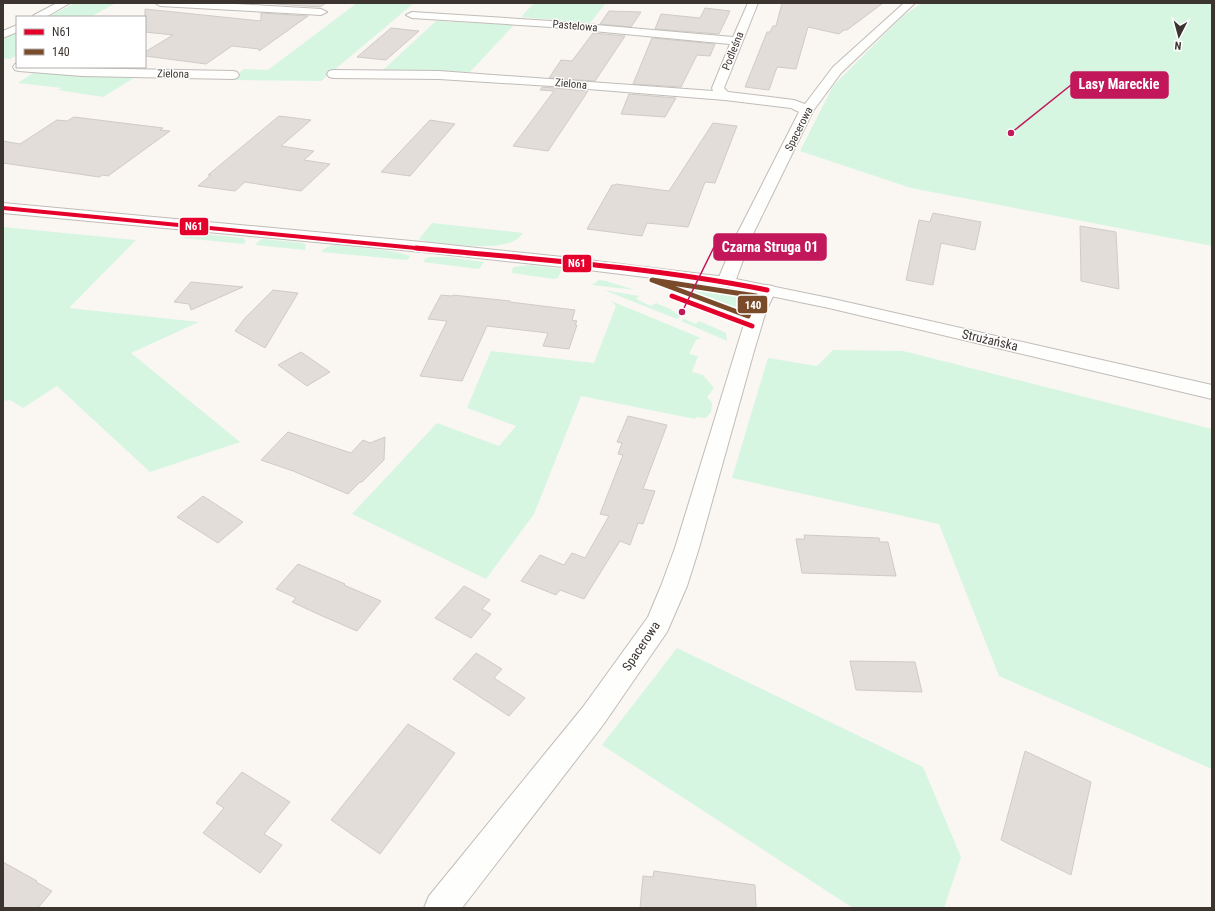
<svg xmlns="http://www.w3.org/2000/svg" width="1215" height="911" viewBox="0 0 1215 911" font-family="'Roboto Condensed',sans-serif">
<style>
.green{fill:#d6f6e2}
.building{fill:#e2ddd9;stroke:#d1cbc7}
.lines{fill:none;stroke-linecap:round;stroke-linejoin:round}
.minor-casing{stroke:#c1bcb8;stroke-width:2}
.secondary-casing{stroke:#c1bcb8;stroke-width:2}
.minor{fill:#fefefd;fill-rule:evenodd}
.secondary{fill:#fefefd;fill-rule:evenodd}
.bus-1-far1-casing{stroke:#fff;stroke-width:6}
.bus-1-casing{stroke:#fff;stroke-width:8}
.bus-2-casing{stroke:#fff;stroke-width:8}
.bus-1-far1{stroke:#e4002b;stroke-width:4}
.bus-1{stroke:#e4002b;stroke-width:5}
.bus-2{stroke:#7a4b2a;stroke-width:5}
.labels{text-anchor:middle;dominant-baseline:central;stroke-width:3;stroke-linejoin:round;paint-order:stroke}
.far-street-label{font-size:11px;fill:#3c342f;stroke:#fff}
.street-label{font-size:13px;fill:#3c342f;stroke:#fff}
.leader{fill:none;stroke:#c2185b;stroke-width:1.5}
.callout-dot{fill:#c2185b;stroke:#fff;stroke-width:1.5}
.callout{fill:#c2185b;stroke:#c2185b;stroke-width:1.5}
.callout-label{font-size:14px;text-anchor:middle;font-weight:bold;fill:#fff}
.line-badge{stroke:#fff;stroke-width:1.5}
.badge-label{font-size:11px;text-anchor:middle;font-weight:bold;fill:#fff}
</style>
<rect width="100%" height="100%" fill="#faf6f2"/>
<path class="green" d="M75,3H116L90,17H48Z
M357,3H414L321,81L231,80L244,69L268,70Z
M534,3H606L590,23L521,17Z
M922,3H1212V246L911,188L800,151L833,86L903,16Z
M436,21L514,25L470,72L383,70Z
M17,32V55L10,59L3,58V40Z
M33,73L134,78L103,97L58,90L62,88L18,83Z
M432,223L523,233C509,255 451,243 428,242L419,239Z
M3,227L136,240L69,308L199,322L131,353L240,442L150,472L57,386L23,408L10,400L3,401Z
M195,233L242,238L246,240L244,244L183,238L187,234Z
M264,239L303,243L306,245L305,250L255,245L260,240Z
M334,245C347,247 404,250 410,257L407,260L321,252L325,248Z
M430,257H448L484,262L479,269L423,262L426,258Z
M529,265L562,269L558,278L554,279L512,273L513,267Z
M599,280L606,281L635,290L592,285Z
M659,280L729,291C735,294 741,298 739,305L731,310H724L655,282L656,280Z
M604,290L639,296L636,299L651,306L656,303L670,309L680,316L677,319Z
M611,301L701,338L696,340L689,354L698,356L692,372L703,375L714,388L707,397L712,403L711,412L706,418L696,417L695,419L581,396L534,514L486,579L352,514L437,423L499,446L516,426L467,408L491,351L594,363L616,306Z
M687,316L684,319L696,324L699,321L726,333L727,341L681,321Z
M833,350L903,351L1212,429V769L999,676L939,524L732,478L768,358L817,366Z
M677,648L923,767L961,857L944,908H853L602,745Z"/>
<path class="building" d="M261,3H326L320,7Z
M782,3H883L847,30H844L839,34L808,27L796,69L777,67L769,90L745,87L767,32H770L773,26H776Z
M705,8L730,11L719,34L655,29L661,14L700,18Z
M145,9L261,21V13L308,16L259,51V49L232,46L206,64L145,56V52L173,35L145,32Z
M609,11L641,12L631,27L600,24Z
M391,28L419,31L386,60L357,57Z
M593,33L625,36L595,81L549,78L561,60L572,61Z
M652,38L715,44L710,56L697,55L681,87L633,84Z
M542,87L588,91L548,151L513,146L554,91L540,90Z
M629,94L676,98L665,117L621,114Z
M279,116L311,120L281,146L314,151L304,160L330,164L301,191L245,182L235,191L198,186L211,175H208Z
M74,117L163,128L160,130L170,131L108,176L103,175L99,177L3,163V141L20,144L57,120L67,121Z
M430,120L455,124L410,176L381,172Z
M713,123L737,126L715,183L705,182L688,227L647,223L642,236L587,229L612,185H615L616,184L669,191Z
M933,213L981,222L975,250L941,243L933,285L906,280L919,220L930,222Z
M1080,226L1116,232L1119,289L1081,281Z
M191,282L243,287L191,310L189,304L174,302Z
M273,290L298,293L265,348L235,331L245,318Z
M441,295L452,296L453,295L510,301V302L575,310L572,320L577,321L575,325H577L569,349L543,346L548,333L487,326L462,381L420,376L447,321L428,319Z
M301,352L330,372L307,386L278,365Z
M628,416L667,425L643,489L655,491L643,524L638,523L630,545L620,541L584,599L560,590L556,595L521,581L540,555L564,565L572,553L585,558L609,516L600,514L623,455L618,454L622,443L617,442Z
M288,432L351,453L363,440L370,443L385,437L384,460L362,482H360L348,494L293,471L261,460Z
M203,496L243,522L218,543L177,517Z
M804,535L879,538L880,542H888L896,576L802,573L796,539H805Z
M298,564L345,584L344,585L381,601L357,631L320,615L292,602L296,598L276,589Z
M464,586L490,600L482,609L491,614L471,638L435,618Z
M476,653L502,669L494,678L525,698L509,716L453,679Z
M850,661L915,662L922,692L856,690Z
M408,724L455,753L380,854L331,820Z
M1025,751L1091,782L1071,875L1001,840Z
M242,772L290,802L264,834L282,845L260,873L203,833L224,808L216,803Z
M3,862L37,881L36,882L52,891L38,908H3Z
M654,871L755,885L756,908H640L643,876L653,877Z"/>
<g class="lines">
<g class="minor-casing">
<path id="minor" d="M57,3H70L46,17H32L34,15Z
M155,3H218L321,9L327,12L321,15L160,6Z
M748,3H758L724,88L728,92L794,100L805,104L833,67L904,3H915L841,73L813,111L752,236L735,282L732,286L726,287L720,286L717,282L736,236L799,112L791,108L725,100L551,86L439,79L333,78L329,77L327,74L329,71L333,70L439,71L713,91L712,88L730,44L551,27L412,18L406,15L412,12L551,21L733,37Z
M17,25V32L3,38V31Z
M15,64H17V67L233,71L237,72L239,75L237,78L233,79L82,76L19,71L15,70L13,67Z
M767,285L773,286L776,290L766,311L754,351L699,548L687,586L667,632L603,725L462,908H424L429,896L583,707L648,617L661,586L675,548L748,311L761,286Z"/>
</g>
<g class="secondary-casing">
<path id="secondary" d="M3,203L422,242L572,258L726,277L829,298L1212,385V399L829,308L726,287L572,268L422,252L3,213Z"/>
</g>
<use href="#minor" class="minor"/>
<use href="#secondary" class="secondary"/>
<g class="bus-1-far1-casing">
<path id="bus-1-far1" d="M3,208L426,249"/>
</g>
<g class="bus-1-casing">
<path id="bus-1" d="M416,248C533,259 651,267 767,290
M672,296L752,326"/>
</g>
<g class="bus-2-casing">
<path id="bus-2" d="M652,280L756,296L748,316Z"/>
</g>
<use href="#bus-1-far1" class="bus-1-far1"/>
<use href="#bus-1" class="bus-1"/>
<use href="#bus-2" class="bus-2"/>
</g>
<g class="labels">
<g class="far-street-label">
<text transform="translate(575 26) rotate(5)">Pastelowa</text>
<text transform="translate(733 51) rotate(-68)">Podleśna</text>
<text transform="translate(173 74) rotate(1)">Zielona</text>
<text transform="translate(571 84) rotate(5)">Zielona</text>
<text transform="translate(799 129) rotate(-63)">Spacerowa</text>
</g>
<g class="street-label">
<text transform="translate(990 340) rotate(13)">Strużańska</text>
<text transform="translate(641 646) rotate(-56)">Spacerowa</text>
</g>
</g>
<path class="leader" d="M1011 133L1071 85M682 312L714 247"/>
<g class="callout-dot">
<circle cx="1011" cy="133" r="4"/>
<circle cx="682" cy="312" r="4"/>
</g>
<g class="callout">
<rect x="1071" y="72" width="97" height="26" rx="4"/>
<rect x="714" y="234" width="112" height="26" rx="4"/>
</g>
<g class="callout-label">
<text x="1119" y="89">Lasy Mareckie</text>
<text x="770" y="252">Czarna Struga 01</text>
</g>
<g class="line-badge">
<rect x="179" y="217" width="30" height="19" rx="4" fill="#e4002b"/>
<rect x="562" y="254" width="30" height="19" rx="4" fill="#e4002b"/>
<rect x="737" y="295" width="31" height="19" rx="4" fill="#7a4b2a"/>
</g>
<g class="badge-label">
<text x="194" y="230">N61</text>
<text x="577" y="267">N61</text>
<text x="753" y="309">140</text>
</g>
<rect width="1215" height="911" fill="none" stroke="#3c342f" stroke-width="8"/>
<rect x="16" y="16" width="130" height="52" fill="#ffffff" stroke="#b1aeac"/>
<rect x="24" y="29" width="20" height="6" fill="#e4002b" stroke="#b1aeac"/>
<text x="52" y="36" font-size="12" fill="#3c342f">N61</text>
<rect x="24" y="49" width="20" height="6" fill="#7a4b2a" stroke="#b1aeac"/>
<text x="52" y="56" font-size="12" fill="#3c342f">140</text>
<g transform="translate(1179 36) rotate(186)" stroke="#ffffff" stroke-width="3" paint-order="stroke">
<path d="M0-3L7 15L0 10L-7 15Z" fill="#3c342f"/>
<text y="-6" font-size="11" font-weight="bold" text-anchor="middle" fill="#3c342f">N</text>
</g>
</svg>
